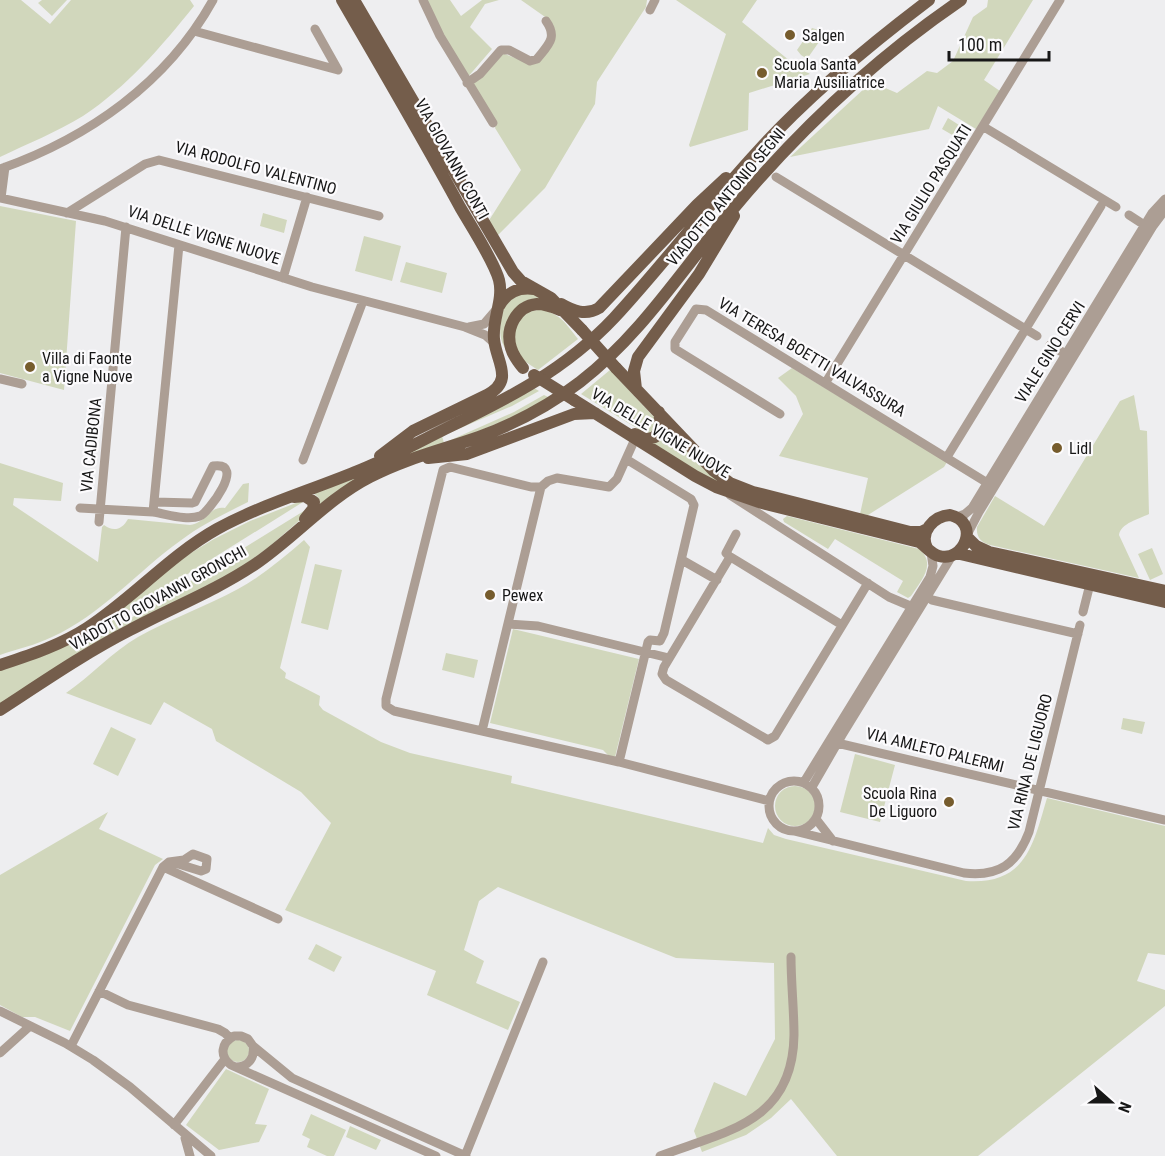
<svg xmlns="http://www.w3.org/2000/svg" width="1165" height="1156" viewBox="0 0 1165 1156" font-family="'Roboto Condensed',sans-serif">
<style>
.green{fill:#d1d7bc}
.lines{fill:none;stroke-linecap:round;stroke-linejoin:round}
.minor{stroke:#ac9e94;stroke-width:9}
.major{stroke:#745d4b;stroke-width:12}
.major-bridge{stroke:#745d4b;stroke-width:12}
.poi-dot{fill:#765c2d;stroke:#fcfbfd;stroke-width:2}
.labels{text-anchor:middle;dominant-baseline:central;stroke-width:4.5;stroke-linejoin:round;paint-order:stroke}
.poi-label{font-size:16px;fill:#171717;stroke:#fcfbfd;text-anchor:start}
.street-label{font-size:16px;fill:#171717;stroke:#fcfbfd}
</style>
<rect width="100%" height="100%" fill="#eeeef0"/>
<path class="green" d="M0,0H21L50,24L71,0H190L194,6C161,47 127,87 83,116C57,132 27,144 0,157Z
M42,0H67L52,16L38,3Z
M426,0H450L461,16L482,0H499L485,4L470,27L492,49L467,78L448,45Z
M521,0H647L646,7L597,82L595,104L545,188L496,237L488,222L521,170L495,128L496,125L471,84L502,53L531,64L552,43L548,19Z
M676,0H757L742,22L795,65L810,74L749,93L748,130L690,147L689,145L726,34Z
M988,0H1033L984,80L1000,91L976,129L938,106L929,129L790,157L866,87H883L897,93L927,71L937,73L953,61L973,17L987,7Z
M812,28L826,32L807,59L801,55L797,50Z
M948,118L967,130L961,140L942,129Z
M0,206L76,221L64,390L0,373Z
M263,213L287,220L284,233L260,226Z
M364,236L401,246L392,281L355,271Z
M406,262L447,273L442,293L400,282Z
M519,293L533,294L545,301L520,308L509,354C496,338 500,324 504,306Z
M541,309C562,315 565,323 578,339L538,370L518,357L511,336L524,313Z
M792,368L947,462L944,467L868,515L860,514L868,478L779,456L803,414L796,396L778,378Z
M610,370L655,418L658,422L652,434L643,432L581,394Z
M534,388L539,391L512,406L442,436L444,443L514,412L544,395L550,398L523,413L452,442L321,506L318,497L312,492Z
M1134,395L1140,430L1147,431L1149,514C1139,519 1121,523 1119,535L1139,578L990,545C981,542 976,537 977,527L995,496L1044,526L1120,401Z
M666,428L725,487L649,444Z
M0,463L63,483L61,501L14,498L13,505L98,562L102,527L104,525C113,532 122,530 128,519L190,525C208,522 210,505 225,508L243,484L249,483L248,502C224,514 201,525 180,541C138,571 101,615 52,637C36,645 17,649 0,655Z
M301,501L303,502L127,612L131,618L307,509L308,513L269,547L232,574L0,704V669L37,657L166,568L214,539L250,521Z
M787,516L919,549C937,564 921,581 911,596L908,598L897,592L903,581L835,539L828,549L784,522L783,519Z
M304,540L310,547L280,668L286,673L285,678L320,696L319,705L323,710L381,742L410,753L512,776L511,783L763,843L768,828L774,835L786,839L966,881C1026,885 1033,845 1047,798L1165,826V955L1148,953L1137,981L1165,990V1006L978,1156H837L791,1099L771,1118L746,1135L702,1152L694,1131L714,1082L746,1096L775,1039L774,963L676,958L498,887L479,901L464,950L484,961L476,983L520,1002L508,1030L427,995L436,971L285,910L331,823L301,792L216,741L212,729L164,702L151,725L66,693C91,676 112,652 138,637C170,619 205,607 238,589C262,576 283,558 304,540Z
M1152,548L1163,574L1150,580L1138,554Z
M315,564L342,570L328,630L301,623Z
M513,629L639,659L615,757L609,756L603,750L490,723Z
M446,653L478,660L474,678L442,670Z
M1123,718L1145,722L1142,734L1121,729Z
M111,727L136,739L118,776L93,764Z
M855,754L895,765L880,822L840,812Z
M775 806a20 20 0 1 1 40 0a20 20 0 1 1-40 0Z
M108,812L99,829L163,859L155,865L70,1031L35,1017H22L0,1005V875Z
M316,944L342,957L334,972L308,959Z
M227 1051a11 11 0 1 1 22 0a11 11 0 1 1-22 0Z
M226,1069L269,1089L255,1124L267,1125L259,1142L219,1150L186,1125Z
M311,1114L346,1130L334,1156H327L307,1147L310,1139L302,1135Z
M350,1126L381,1140L376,1150L346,1137Z"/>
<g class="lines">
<path class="minor" d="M423,0L440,36L493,123
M650,10L655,0
M194,31L338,70L315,29
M467,83L480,74L501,50H509L530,61L537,59C548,45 558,38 546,21
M984,127L1116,207
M0,169C88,138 167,83 213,0
M776,177L1037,336
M0,198L105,221L312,287L465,327L485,335L494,343
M1,198L5,167
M67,213L145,164L159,160L379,216
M1129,215L1149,228
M283,278L307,197
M469,327L484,324L496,310
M1050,345L1071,357
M0,379L22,384
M826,382L1060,0
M780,414L675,349V342L696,309L706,310L994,487
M947,457L1101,206
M626,459L635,439
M303,460L363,301
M541,487H531L450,467L443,470L386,699V706L394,711L619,762L769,801
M730,495L889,597L915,608
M155,502L192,503L195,502L213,466C248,461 207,514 200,516C187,521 167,514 153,512L179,245
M80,508L153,512
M957,517L965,514L972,508L1152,213L1165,199
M99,522L126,227
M968,533L979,512L1153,226L1165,210
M736,534L726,553L729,556L842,625
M730,557L664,667L662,674L666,680L768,740L775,736L868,583
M682,560L717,580
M932,600L1078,634
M1083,612L1090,584
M508,624L538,626L669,658
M482,731L541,487L548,481L557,478L609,487L617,479L626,459L691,499L694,505L664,633L660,641L650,640L648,642L619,762
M837,743L1165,820
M769 806a25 25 0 1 1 50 0a25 25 0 1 1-50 0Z
M804,782L930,577L933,566L931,552
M812,787L842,735L952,556
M816,819L833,841
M794,831L964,873C999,877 1017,864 1029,832L1080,625
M163,867L169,862L184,860L193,854L207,859L206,869L201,871L172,862
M99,991L128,1005L218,1029L225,1033L230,1038
M0,1011L65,1043L93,1060L130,1087L211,1156
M71,1046L163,867L278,919
M0,1053L30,1026
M236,1067C248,1067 255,1058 253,1046
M174,1125L225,1059
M185,1138L190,1156
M436,1156L231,1065C219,1056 221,1043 234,1036H241L248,1039L253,1046L292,1078L466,1156
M465,1156L543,962
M660,1156C727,1131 793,1122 794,1035C794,1009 791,983 791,957"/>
<path class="major" d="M342,0C382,69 422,137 460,207C471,226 494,261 499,280C504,300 492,319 494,339C496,362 515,380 487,395L413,431L380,456
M354,0L513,272L521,281L551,298L582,330
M561,304C573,311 586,316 599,308L697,205L726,178
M499,306C507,292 518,287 534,289
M523,368C518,362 513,355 511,348C505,329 516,306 537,304C545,304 553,307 560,310
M616,368L714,471L730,483L753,492L910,532H921L927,529
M636,389L634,371L638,357L699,274L734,216
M574,400L695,476L716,487L762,503L919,542C927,547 931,554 939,556C964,563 981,522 950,515C934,516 919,532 927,548
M635,434L648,439L655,437L661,427L659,412
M428,458L467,454L574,414L595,413
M294,497L305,496L314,502L313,509L305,519
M967,537L976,546L989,552L1165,591
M956,553L1165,602
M0,665C30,655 61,645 87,628C133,598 169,556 217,529C261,505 309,491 355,472C386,460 415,444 445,429C509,398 565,370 614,318C664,264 708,205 758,151C809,95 868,46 929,0
M0,710C43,682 85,653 130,630C171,608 215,591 254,565C294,538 327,499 370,477C404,459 442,450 479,437C514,424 550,405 580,382C642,334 683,268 733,209C799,130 876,58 961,0"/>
<path class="major-bridge" d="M582,330L616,368
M534,375L574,400"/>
</g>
<g class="poi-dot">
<circle cx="790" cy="35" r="6"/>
<circle cx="762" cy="73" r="6"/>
<circle cx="30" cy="367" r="6"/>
<circle cx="1057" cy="448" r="6"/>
<circle cx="490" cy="595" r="6"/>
<circle cx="949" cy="802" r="6"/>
</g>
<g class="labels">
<g class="poi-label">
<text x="802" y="35">Salgen</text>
<text x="774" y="64">Scuola Santa<tspan x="774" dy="18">Maria Ausiliatrice</tspan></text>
<text x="42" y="358">Villa di Faonte<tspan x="42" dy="18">a Vigne Nuove</tspan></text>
<text x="1069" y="448">Lidl</text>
<text x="502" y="595">Pewex</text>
<text x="937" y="793" text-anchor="end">Scuola Rina<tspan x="937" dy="18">De Liguoro</tspan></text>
</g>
<g class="street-label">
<text transform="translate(452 159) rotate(61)">VIA GIOVANNI CONTI</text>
<text transform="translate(256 168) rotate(15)">VIA RODOLFO VALENTINO</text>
<text transform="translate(931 184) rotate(-58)">VIA GIULIO PASQUATI</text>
<text transform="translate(726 197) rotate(-50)">VIADOTTO ANTONIO SEGNI</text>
<text transform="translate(204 235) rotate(18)">VIA DELLE VIGNE NUOVE</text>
<text transform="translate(1050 352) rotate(-58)">VIALE GINO CERVI</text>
<text transform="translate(812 357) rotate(31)">VIA TERESA BOETTI VALVASSURA</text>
<text transform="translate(661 433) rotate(31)">VIA DELLE VIGNE NUOVE</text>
<text transform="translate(91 445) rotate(-84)">VIA CADIBONA</text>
<text transform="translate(158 598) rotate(-29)">VIADOTTO GIOVANNI GRONCHI</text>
<text transform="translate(935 750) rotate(14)">VIA AMLETO PALERMI</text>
<text transform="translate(1030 762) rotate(-76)">VIA RINA DE LIGUORO</text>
</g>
</g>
<g transform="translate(1111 1102) rotate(111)" stroke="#fcfbfd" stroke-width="4.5" paint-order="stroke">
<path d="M0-4.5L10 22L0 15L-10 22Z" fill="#171717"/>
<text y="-9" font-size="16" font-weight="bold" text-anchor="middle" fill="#171717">N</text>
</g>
<path d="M949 51v9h100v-9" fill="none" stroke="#171717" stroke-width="3"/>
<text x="958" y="51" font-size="18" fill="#171717" stroke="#fcfbfd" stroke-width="4.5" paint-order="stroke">100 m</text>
</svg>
